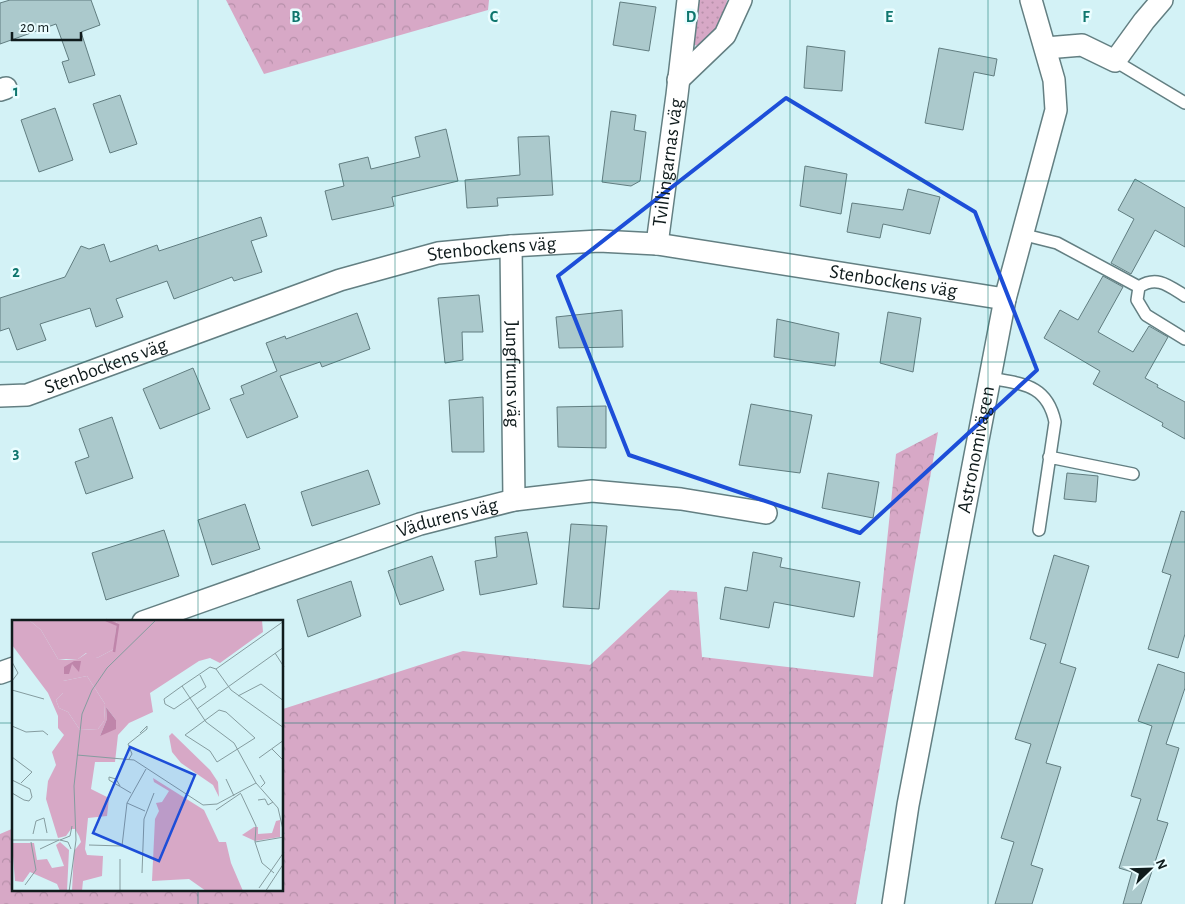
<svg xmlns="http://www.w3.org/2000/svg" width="1185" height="904" viewBox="0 0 1185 904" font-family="'Alegreya Sans',sans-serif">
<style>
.green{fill:url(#green-dots)}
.forest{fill:url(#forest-crowns)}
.building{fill:#abc9cc;stroke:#617d80}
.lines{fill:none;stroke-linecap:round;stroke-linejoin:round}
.lane-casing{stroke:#637f82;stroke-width:14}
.street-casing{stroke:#637f82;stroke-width:24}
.lane{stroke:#fff;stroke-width:11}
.street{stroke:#fff;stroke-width:21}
.marked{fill:none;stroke:#1d4ed8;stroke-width:4;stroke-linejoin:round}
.grid{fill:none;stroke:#0f766e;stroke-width:1;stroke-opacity:0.55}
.labels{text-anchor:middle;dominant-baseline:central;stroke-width:5;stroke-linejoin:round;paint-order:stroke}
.street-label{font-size:20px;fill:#0f1b1c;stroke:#eafdff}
.inset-river{fill:none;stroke:#bf85aa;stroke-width:2.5}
.inset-road{fill:none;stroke:#859c9f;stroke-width:1}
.view{fill:#1d4ed8;fill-opacity:0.15;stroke:#1d4ed8;stroke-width:2.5}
.inset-edge{fill:none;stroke:#0f1b1c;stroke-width:2.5}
.grid-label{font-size:16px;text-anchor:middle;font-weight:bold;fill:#0f766e;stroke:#eafdff;stroke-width:5;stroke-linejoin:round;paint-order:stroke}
</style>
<defs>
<pattern id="green-dots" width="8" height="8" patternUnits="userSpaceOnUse" patternTransform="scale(1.25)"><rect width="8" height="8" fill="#d7a8c6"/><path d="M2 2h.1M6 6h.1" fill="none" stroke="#b790aa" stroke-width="1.8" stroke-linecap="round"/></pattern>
<pattern id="forest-crowns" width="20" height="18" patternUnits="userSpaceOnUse" patternTransform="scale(1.25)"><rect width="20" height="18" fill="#d7a8c6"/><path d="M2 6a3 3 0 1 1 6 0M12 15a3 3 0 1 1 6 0" fill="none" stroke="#b790aa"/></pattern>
</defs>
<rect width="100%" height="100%" fill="#d3f2f6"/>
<path class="green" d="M695,0H727C724,28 721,29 699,46L694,45L691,40Z"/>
<path class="forest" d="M226,0H489L488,10L264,74Z
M938,432L856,904H0V834L14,828V890H282L283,709L463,651L590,665L670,590L697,592L702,657L873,677L896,454Z"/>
<path class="building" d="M10,0H91L100,25L81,32L95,75L69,83L62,62L69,60L56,24L0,44V3Z
M620,2L656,7L649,51L613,45Z
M807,46L845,51L842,91L804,88Z
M939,48L997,59L994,76L974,72L963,130L925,123Z
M120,95L137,144L110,153L93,104Z
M55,108L73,160L39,172L21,120Z
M611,111L636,115L634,130L646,132L640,181L631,186L602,182Z
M446,129L458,181L392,197L394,206L332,220L325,191L344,186L339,164L368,157L371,169L420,157L415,137Z
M549,136L553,195L497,198L498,206L467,208L465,180L520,175L518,137Z
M805,166L847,174L841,214L800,206Z
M1135,179L1185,208V247L1155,230L1131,274L1111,263L1134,219L1118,210Z
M908,189L940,197L930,234L883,224L880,238L847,232L852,203L903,210Z
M261,217L267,236L251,241L262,272L234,281L232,277L174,299L167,281L116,299L123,317L96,327L90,308L40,324L46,340L17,350L9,328L0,331V298L65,277L81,246L89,249L104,244L110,262L157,245L159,251Z
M1103,276L1123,287L1098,332L1133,352L1149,326L1168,337L1145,378L1158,385L1157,387L1185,402V439L1162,426L1163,423L1093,384L1100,371L1044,338L1060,310L1078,320Z
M479,295L483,332H462L463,360L445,363L438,298Z
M622,310L623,347L559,348L556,317Z
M888,312L921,318L913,372L880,363Z
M357,313L370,349L322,367L320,362L280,376L298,417L247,438L230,399L244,394L241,386L277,371L266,343L285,336L286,339Z
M777,319L839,333L835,366L774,357Z
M193,368L210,409L160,429L143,389Z
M483,397L484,452H452L449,400Z
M751,404L812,415L800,473L739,465Z
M606,406V448L558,447L557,407Z
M112,417L133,478L86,494L75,462L89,457L79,429Z
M368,470L380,504L312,526L301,492Z
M828,473L879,482L873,518L822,508Z
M1067,473L1098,476L1096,502L1064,499Z
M245,504L260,549L212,565L198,520Z
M1181,511L1185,512V634L1178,658L1148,649L1171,575L1162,572Z
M571,524L607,526L599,609L563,607Z
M164,530L179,576L106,600L92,553Z
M527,532L537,584L480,595L475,561L497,557L495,537Z
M753,552L782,558L780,567L860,582L854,617L774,602L769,628L720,619L725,587L747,591Z
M1054,555L1089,566L1060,663L1076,668L1046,763L1061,767L1031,865L1043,869L1032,904H995L1014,842L1001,838L1031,744L1015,739L1046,644L1030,639Z
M432,556L444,590L400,605L388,571Z
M351,581L361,616L308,637L297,600Z
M1158,664L1185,673V688L1166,744L1179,748L1157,820L1168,823L1141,904H1123L1132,872L1119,868L1141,799L1131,796L1152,726L1138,721Z"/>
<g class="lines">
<g class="lane-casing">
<path id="lane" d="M1115,61L1185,103
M1021,234L1057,243L1139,287
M1185,296C1169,286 1157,275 1139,287L1137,300L1146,315L1185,339
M990,378C1022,384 1047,384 1055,422L1039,530
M1049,457L1133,474"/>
</g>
<g class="street-casing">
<g id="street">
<path d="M1046,48L1082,45L1115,61L1144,21L1162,0"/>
<path d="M678,80L725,35L741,0"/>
<path d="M0,90L6,88"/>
<path id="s1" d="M657,244L677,95L688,0"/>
<path id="s2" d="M511,246L514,500"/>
<path id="s3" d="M0,396L27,395L340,280L438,253L511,246L599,241L657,244L1005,299"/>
<path id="s4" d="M143,622L420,524L514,500L592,491L681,499L766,513"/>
<path d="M0,673L14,668"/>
<path id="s5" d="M893,904L908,805L1005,299L1056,110L1054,80L1031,0"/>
</g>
</g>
<use href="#lane" class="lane"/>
<use href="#street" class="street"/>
</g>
<path class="marked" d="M786,98L975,212L1037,370L860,533L629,455L558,276Z"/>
<path class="grid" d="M198,0V622M395,0V904M592,0V904M790,0V904M988,0V904M0,181H1185M0,362H1185M0,542H1185M0,723H14M282,723H1185M198,890V904"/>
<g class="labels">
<g class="street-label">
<text stroke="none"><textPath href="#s1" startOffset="82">Tvillingarnas väg</textPath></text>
<text stroke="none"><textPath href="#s3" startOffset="516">Stenbockens väg</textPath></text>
<text stroke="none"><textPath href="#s3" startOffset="921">Stenbockens väg</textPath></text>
<text stroke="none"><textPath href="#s3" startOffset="111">Stenbockens väg</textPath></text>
<text stroke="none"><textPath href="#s2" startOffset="128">Jungfruns väg</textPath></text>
<text stroke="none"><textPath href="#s5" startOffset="462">Astronomivägen</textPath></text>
<text stroke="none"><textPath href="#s4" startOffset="322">Vädurens väg</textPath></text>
</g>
</g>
<g transform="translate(12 620)">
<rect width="271" height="271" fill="#d3f2f6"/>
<path d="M17,0H105L102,29L85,38L74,33L66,39H46L29,10ZM75,56L93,84L92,101L86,109L68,110L56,92L47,88L44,80L51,73V61ZM268,200V217L243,221L230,215L242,207H246V214L260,213L264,201Z" fill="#d7a8c6"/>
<path d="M0,0H17L29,10L46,39L54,40L66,39L78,31L85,38L102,29L105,0H250L251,12L208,43L198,38L187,41L138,73L141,92L117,103L106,115L103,142H83L79,169L97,178L95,196L76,198L73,229L75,235L91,236L90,256L71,261L70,271H60L62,231L69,222L67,216L63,209H59L54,216L46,218L34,179L36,161L44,145L40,132L52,115L46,108V96L36,73L0,25ZM75,56L93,84L92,101L86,109L68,110L56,92L47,88L44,80L51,73V61ZM94,87L104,100L88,116L95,99ZM160,113L198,150L206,162L207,177L201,165L169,143L160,132L157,116ZM141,158L192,190L207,222H214L219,243L231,271H194L177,259L140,261L143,199L147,191L144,183L150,182L157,171L142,162ZM48,222L57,230L55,271H48L45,264L18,252L11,262L3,261L0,223H22L25,240L35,239L40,248L52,246L44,225Z" fill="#d7a8c6" fill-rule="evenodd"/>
<path d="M62,41H69L67,52L60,44L57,54H52V47ZM94,87L104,100V109L88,116L95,99Z" fill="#bf85aa"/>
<path class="inset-river" d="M94,0L106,5L102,32"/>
<path class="inset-road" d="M272,1L204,49L219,70L272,108M263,33L272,47M0,42L6,53L0,61M188,55L194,67L162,89L153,84L152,79L170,66L198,47L204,49M170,66L194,102L222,123L244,163L266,188L272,214M0,70L32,79M226,76L249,64L272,81M185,89L272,27M207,90L214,92L243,118L205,142L198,131L173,115ZM0,106L14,112L31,111L36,115M260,129L272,141M65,135L122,140L191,185L205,184L244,163M0,137L20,152L9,163M247,138L272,120M117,139L120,134L116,124L135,109V106L128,113M248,155L253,163L249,167M214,159L222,176M0,160L18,169L20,177L17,181L12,180L0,173M108,166L104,159L97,157V160L119,173M229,174L244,206L243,222L250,243L262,253M246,180L253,179L256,185L261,182M115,183L133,191M204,190L229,173M21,214L24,201L32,198L35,213M0,220H48L58,216L60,206M48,220L56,222L59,229M243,222L272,217M77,225L110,226L115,183L134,149M28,229L47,220M130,253L132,199L142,173M13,265L24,250L19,222M247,268L272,232M57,272L64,220L62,166L70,94L80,70L95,48L144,0M108,272V239M253,272L272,243"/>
<path class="view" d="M118,127L183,155L147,241L81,213Z"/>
<rect width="271" height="271" class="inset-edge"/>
</g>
<g class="grid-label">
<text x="296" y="22">B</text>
<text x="494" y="22">C</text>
<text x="691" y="22">D</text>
<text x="889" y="22">E</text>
<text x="1086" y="22">F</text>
<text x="16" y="96">1</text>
<text x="16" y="277">2</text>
<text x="16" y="458">3</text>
</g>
<g transform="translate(1150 869) rotate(67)" stroke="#eafdff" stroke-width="4" paint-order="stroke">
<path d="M0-4L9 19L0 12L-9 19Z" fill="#0f1b1c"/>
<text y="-8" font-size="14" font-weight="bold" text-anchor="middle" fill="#0f1b1c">N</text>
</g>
<path d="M12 32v8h69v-8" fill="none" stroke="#0f1b1c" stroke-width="2.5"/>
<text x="20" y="32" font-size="15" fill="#0f1b1c" stroke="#eafdff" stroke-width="4" paint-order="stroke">20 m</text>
</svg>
